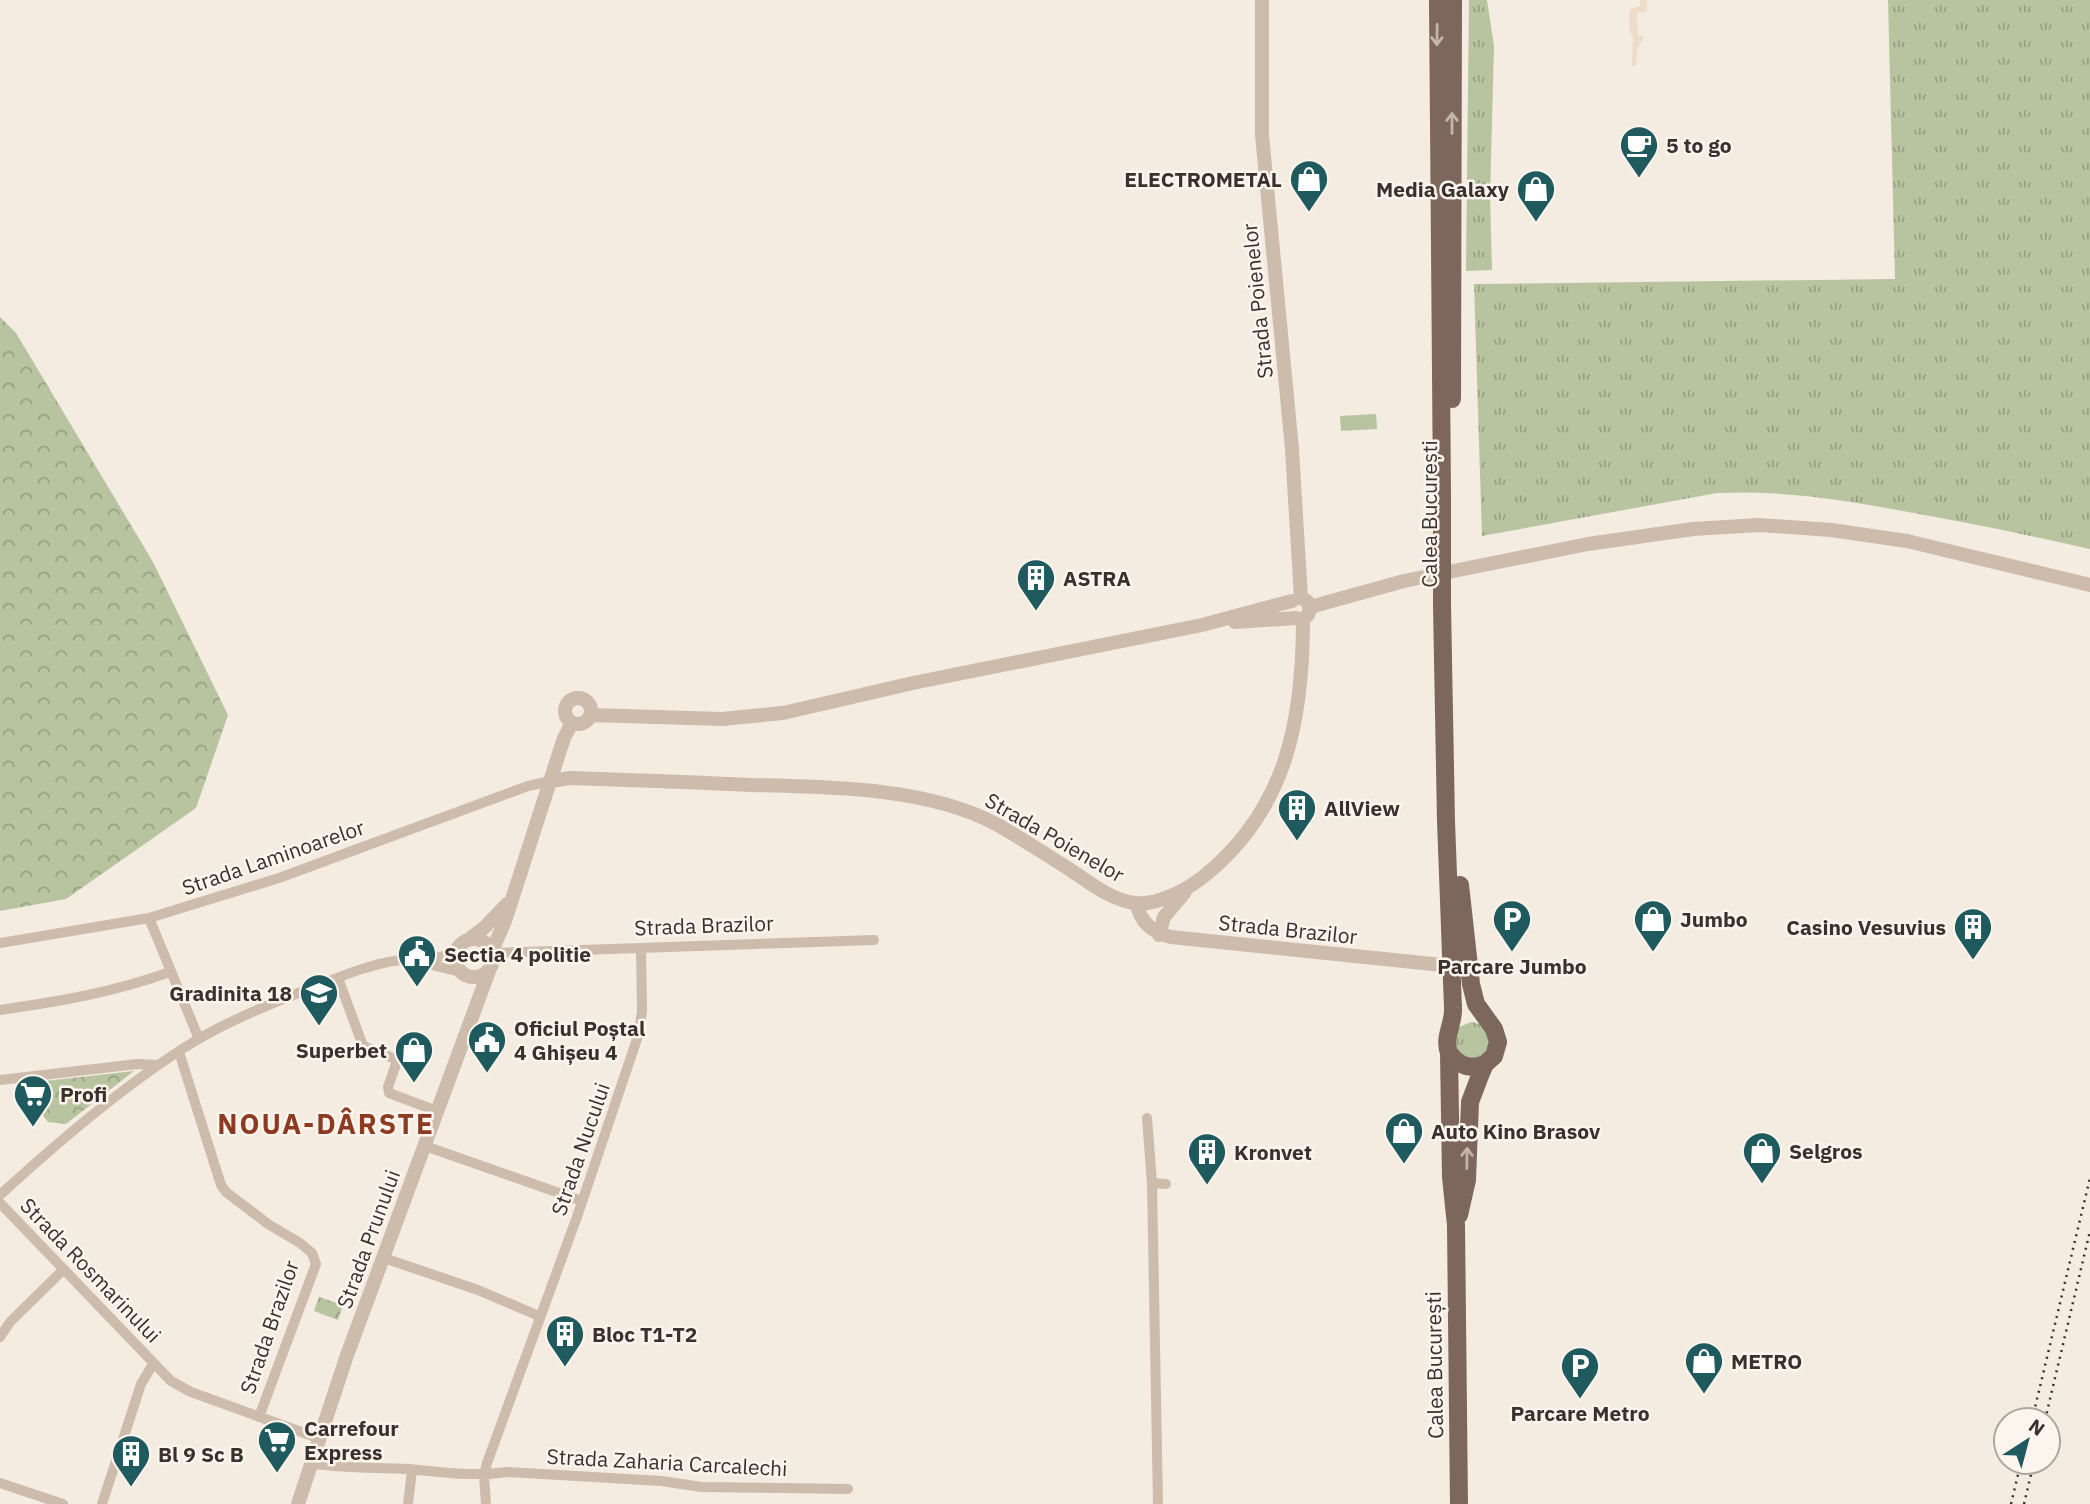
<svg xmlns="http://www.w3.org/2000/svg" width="2090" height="1504" viewBox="0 0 2090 1504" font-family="'IBM Plex Sans',sans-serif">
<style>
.grass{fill:url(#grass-tufts)}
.forest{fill:url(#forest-crowns)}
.pitch{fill:#b8c4a0}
.plaza{fill:#ecdcc8}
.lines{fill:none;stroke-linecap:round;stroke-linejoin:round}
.minor{stroke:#cdbbac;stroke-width:10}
.tertiary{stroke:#cdbbac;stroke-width:14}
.primary{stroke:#7d675c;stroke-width:18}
.rail{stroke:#3b302b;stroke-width:2.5;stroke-dasharray:2 5;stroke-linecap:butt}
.primary-bridge{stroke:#7d675c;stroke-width:18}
.oneway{stroke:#c2b5ac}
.labels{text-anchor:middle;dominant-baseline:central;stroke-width:5;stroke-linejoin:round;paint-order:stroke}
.poi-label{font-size:21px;font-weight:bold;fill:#3b302b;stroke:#fbf5ee;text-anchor:start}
.street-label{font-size:21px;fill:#3b302b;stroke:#fbf5ee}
.district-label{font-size:28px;font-weight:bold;letter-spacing:2px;fill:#8c3b22;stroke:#fbf5ee}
</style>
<defs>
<pattern id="grass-tufts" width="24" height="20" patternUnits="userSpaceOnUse" patternTransform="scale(1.75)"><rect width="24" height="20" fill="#b8c4a0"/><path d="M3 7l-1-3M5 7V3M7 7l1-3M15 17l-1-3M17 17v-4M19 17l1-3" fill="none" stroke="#97a083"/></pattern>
<pattern id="forest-crowns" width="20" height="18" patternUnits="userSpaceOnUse" patternTransform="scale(1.75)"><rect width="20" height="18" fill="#b8c4a0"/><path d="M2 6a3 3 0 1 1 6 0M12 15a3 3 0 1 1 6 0" fill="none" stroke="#97a083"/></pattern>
</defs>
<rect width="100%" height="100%" fill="#f4ebe1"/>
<path class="grass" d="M1469,0H1487L1494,46L1490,197L1492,270L1466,271Z
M1888,0H2090V549C2029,535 1969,523 1908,512C1844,500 1782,490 1717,493L1482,536L1474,284L1895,279Z
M1471,1022C1488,1024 1489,1034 1491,1048L1477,1061L1459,1056L1453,1038L1459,1027Z"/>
<path class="forest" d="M0,317L16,333L153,562L228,715L196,808L66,899L0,911Z
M134,1071L66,1124L48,1122L19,1084Z
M319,1297L343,1305L338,1320L314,1311Z"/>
<path class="pitch" d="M1376,414L1377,429L1341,431L1340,416Z"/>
<path class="plaza" d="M1640,0H1647V12L1637,13L1638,36H1644L1637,50L1636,66H1632L1633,37L1630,32L1629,17L1631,9L1640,6Z"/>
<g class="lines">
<path class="minor" d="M149,918L199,1039
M0,943L149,918L279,878L528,786L551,781
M493,953L874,940
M423,963L461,972
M338,978L363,1046L398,1060
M0,1010C61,1001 111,993 170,972
M405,1038L388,1087L389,1093L437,1111
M179,1052L221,1185L226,1192L268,1224L300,1243L312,1253L316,1264L259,1417
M0,1080L137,1064L158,1065
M1147,1118L1152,1183L1158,1504
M425,1146L582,1201
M1152,1183L1166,1184
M0,1195C59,1141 133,1077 202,1037C239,1016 279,1000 319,985C344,975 374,963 401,960C421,958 439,961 457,950
M0,1203L171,1381L191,1392L318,1438
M384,1258L478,1290L539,1316
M0,1337L10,1322L63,1270
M310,1463C343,1469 376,1467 409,1469C442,1472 474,1477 507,1472L661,1481L702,1487L848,1489
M0,1483L63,1504
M102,1504L141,1384L153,1364
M408,1504L412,1470
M486,1504L484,1475L487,1463L578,1214L639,1033L642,1011L641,949"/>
<path class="tertiary" d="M1310,607L1404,581L1588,544L1693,529L1759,525L1831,530L1907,541L2090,585
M1235,622L1296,618
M565 711a13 13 0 1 1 26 0a13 13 0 1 1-26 0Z
M591,715L722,719L783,713L913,683L1202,625L1292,601
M551,781L570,778C631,780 691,782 751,785C829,787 927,787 996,824C1021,838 1045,854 1069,869C1089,882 1110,900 1135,903C1157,906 1186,890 1203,877C1287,810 1303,720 1303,619L1308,615L1310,609L1307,601L1301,598L1292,449L1262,135V0
M1137,904C1140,922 1153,933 1171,937L1452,966
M1159,935L1164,917L1185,892
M455 958a19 19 0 1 1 38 0a19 19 0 1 1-38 0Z
M468,940L485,927L507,904
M492,951L505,921L564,738L572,723
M298,1504L346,1358L489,971"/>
<path class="primary" d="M1438,0L1442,496
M1452,399L1453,0
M1442,605L1446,821L1453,1008C1454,1024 1443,1037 1449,1053L1451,1177L1456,1225L1459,1504
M1449,1053C1459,1066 1470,1070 1485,1064
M1459,1215L1467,1180L1470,1102L1481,1073L1485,1064L1494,1056L1498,1042L1494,1029L1476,1004L1471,984L1460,885"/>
<path class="rail" d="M2032,1420L2090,1178
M2045,1420L2090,1231
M2011,1504L2021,1462
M2024,1504L2034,1462"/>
<path class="primary-bridge" d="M1442,605V496"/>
</g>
<defs><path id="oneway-shaft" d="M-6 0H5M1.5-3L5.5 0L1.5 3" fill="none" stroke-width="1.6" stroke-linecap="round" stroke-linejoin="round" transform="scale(1.75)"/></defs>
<g class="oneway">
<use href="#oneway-shaft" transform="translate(1437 35) rotate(91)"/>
<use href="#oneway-shaft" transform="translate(1452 123) rotate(-90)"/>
<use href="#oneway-shaft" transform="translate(1467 1158) rotate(-89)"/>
</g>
<defs>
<g id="cafe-pin" transform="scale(2.0125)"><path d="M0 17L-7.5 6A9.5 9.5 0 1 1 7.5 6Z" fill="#1f5a5e" stroke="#fbf5ee"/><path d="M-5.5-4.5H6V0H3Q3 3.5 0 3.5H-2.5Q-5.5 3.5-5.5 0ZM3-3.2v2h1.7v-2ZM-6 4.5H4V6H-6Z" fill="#fff"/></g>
<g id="shop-pin" transform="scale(2.0125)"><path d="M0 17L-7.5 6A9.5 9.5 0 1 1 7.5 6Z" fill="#1f5a5e" stroke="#fbf5ee"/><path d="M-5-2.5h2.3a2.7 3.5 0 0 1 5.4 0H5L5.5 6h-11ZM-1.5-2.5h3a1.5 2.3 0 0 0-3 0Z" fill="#fff"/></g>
<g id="building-pin" transform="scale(2.0125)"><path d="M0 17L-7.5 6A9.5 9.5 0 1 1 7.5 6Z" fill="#1f5a5e" stroke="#fbf5ee"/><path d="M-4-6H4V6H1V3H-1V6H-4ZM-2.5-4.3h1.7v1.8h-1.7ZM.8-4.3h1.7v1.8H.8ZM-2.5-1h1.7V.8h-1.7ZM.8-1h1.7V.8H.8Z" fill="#fff"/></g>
<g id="parking-pin" transform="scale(2.0125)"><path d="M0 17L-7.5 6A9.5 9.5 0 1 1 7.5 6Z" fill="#1f5a5e" stroke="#fbf5ee"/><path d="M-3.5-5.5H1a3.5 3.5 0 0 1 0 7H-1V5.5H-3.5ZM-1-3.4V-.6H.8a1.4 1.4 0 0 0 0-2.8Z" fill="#fff"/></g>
<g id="civic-pin" transform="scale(2.0125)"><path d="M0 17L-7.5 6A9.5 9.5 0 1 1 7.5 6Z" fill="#1f5a5e" stroke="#fbf5ee"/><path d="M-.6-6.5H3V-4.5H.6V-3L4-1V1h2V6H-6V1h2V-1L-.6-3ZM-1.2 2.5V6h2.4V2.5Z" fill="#fff"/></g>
<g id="school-pin" transform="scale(2.0125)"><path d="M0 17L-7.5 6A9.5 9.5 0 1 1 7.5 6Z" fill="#1f5a5e" stroke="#fbf5ee"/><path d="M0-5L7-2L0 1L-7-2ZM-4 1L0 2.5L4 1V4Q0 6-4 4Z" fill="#fff"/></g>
<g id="supermarket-pin" transform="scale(2.0125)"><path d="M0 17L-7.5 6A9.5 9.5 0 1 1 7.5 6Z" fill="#1f5a5e" stroke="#fbf5ee"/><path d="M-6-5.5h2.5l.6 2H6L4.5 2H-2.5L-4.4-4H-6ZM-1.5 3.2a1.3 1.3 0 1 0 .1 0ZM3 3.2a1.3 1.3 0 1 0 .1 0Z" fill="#fff"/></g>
</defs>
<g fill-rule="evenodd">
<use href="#cafe-pin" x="1639" y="145"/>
<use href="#shop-pin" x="1309" y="179"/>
<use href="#shop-pin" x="1536" y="189"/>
<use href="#building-pin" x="1036" y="578"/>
<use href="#building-pin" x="1297" y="808"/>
<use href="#parking-pin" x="1512" y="919"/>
<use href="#shop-pin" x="1653" y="919"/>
<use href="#building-pin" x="1973" y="927"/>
<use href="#civic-pin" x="417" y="954"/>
<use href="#school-pin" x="319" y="993"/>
<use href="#civic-pin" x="487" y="1040"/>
<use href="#shop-pin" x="414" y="1050"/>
<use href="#supermarket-pin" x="33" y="1094"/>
<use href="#shop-pin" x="1404" y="1131"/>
<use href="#shop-pin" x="1762" y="1151"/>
<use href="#building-pin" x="1207" y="1152"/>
<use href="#building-pin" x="565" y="1334"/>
<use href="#shop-pin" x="1704" y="1361"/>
<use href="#parking-pin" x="1580" y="1366"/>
<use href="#supermarket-pin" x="277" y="1440"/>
<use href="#building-pin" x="131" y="1454"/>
</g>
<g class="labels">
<g class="poi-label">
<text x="1666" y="145">5 to go</text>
<text x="1282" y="179" text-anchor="end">ELECTROMETAL</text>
<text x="1509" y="189" text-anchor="end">Media Galaxy</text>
<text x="1063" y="578">ASTRA</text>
<text x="1324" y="808">AllView</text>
<text x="1680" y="919">Jumbo</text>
<text x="1946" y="927" text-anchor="end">Casino Vesuvius</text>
<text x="444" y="954">Sectia 4 politie</text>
<text x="1512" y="966" text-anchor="middle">Parcare Jumbo</text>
<text x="292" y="993" text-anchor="end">Gradinita 18</text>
<text x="514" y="1028">Oficiul Poștal<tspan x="514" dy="24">4 Ghișeu 4</tspan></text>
<text x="387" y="1050" text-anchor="end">Superbet</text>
<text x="60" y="1094">Profi</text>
<text x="1431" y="1131">Auto Kino Brasov</text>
<text x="1789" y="1151">Selgros</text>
<text x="1234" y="1152">Kronvet</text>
<text x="592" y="1334">Bloc T1-T2</text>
<text x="1731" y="1361">METRO</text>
<text x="1580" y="1413" text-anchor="middle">Parcare Metro</text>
<text x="304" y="1428">Carrefour<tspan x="304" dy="24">Express</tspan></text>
<text x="158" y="1454">Bl 9 Sc B</text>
</g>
<g class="street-label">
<text transform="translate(1257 301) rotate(-96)">Strada Poienelor</text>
<text transform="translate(1429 514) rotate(-90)">Calea București</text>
<text transform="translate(1055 837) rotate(30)">Strada Poienelor</text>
<text transform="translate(273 857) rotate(-19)">Strada Laminoarelor</text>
<text transform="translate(704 925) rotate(-2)">Strada Brazilor</text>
<text transform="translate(1288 929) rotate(6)">Strada Brazilor</text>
<text transform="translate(580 1149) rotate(-71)">Strada Nucului</text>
<text transform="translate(368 1239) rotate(-70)">Strada Prunului</text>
<text transform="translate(91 1270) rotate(46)">Strada Rosmarinului</text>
<text transform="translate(269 1327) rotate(-71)">Strada Brazilor</text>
<text transform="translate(1434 1365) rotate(-91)">Calea București</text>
<text transform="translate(667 1462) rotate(3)">Strada Zaharia Carcalechi</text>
</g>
<g class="district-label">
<text x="326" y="1123">NOUA-DÂRSTE</text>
</g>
</g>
<g transform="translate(2027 1441) rotate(36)"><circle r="33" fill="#fbf5ee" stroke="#aea6a0" stroke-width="2"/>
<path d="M0-5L12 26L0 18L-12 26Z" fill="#1f5a5e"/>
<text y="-10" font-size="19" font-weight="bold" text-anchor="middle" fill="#3b302b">N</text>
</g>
</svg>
